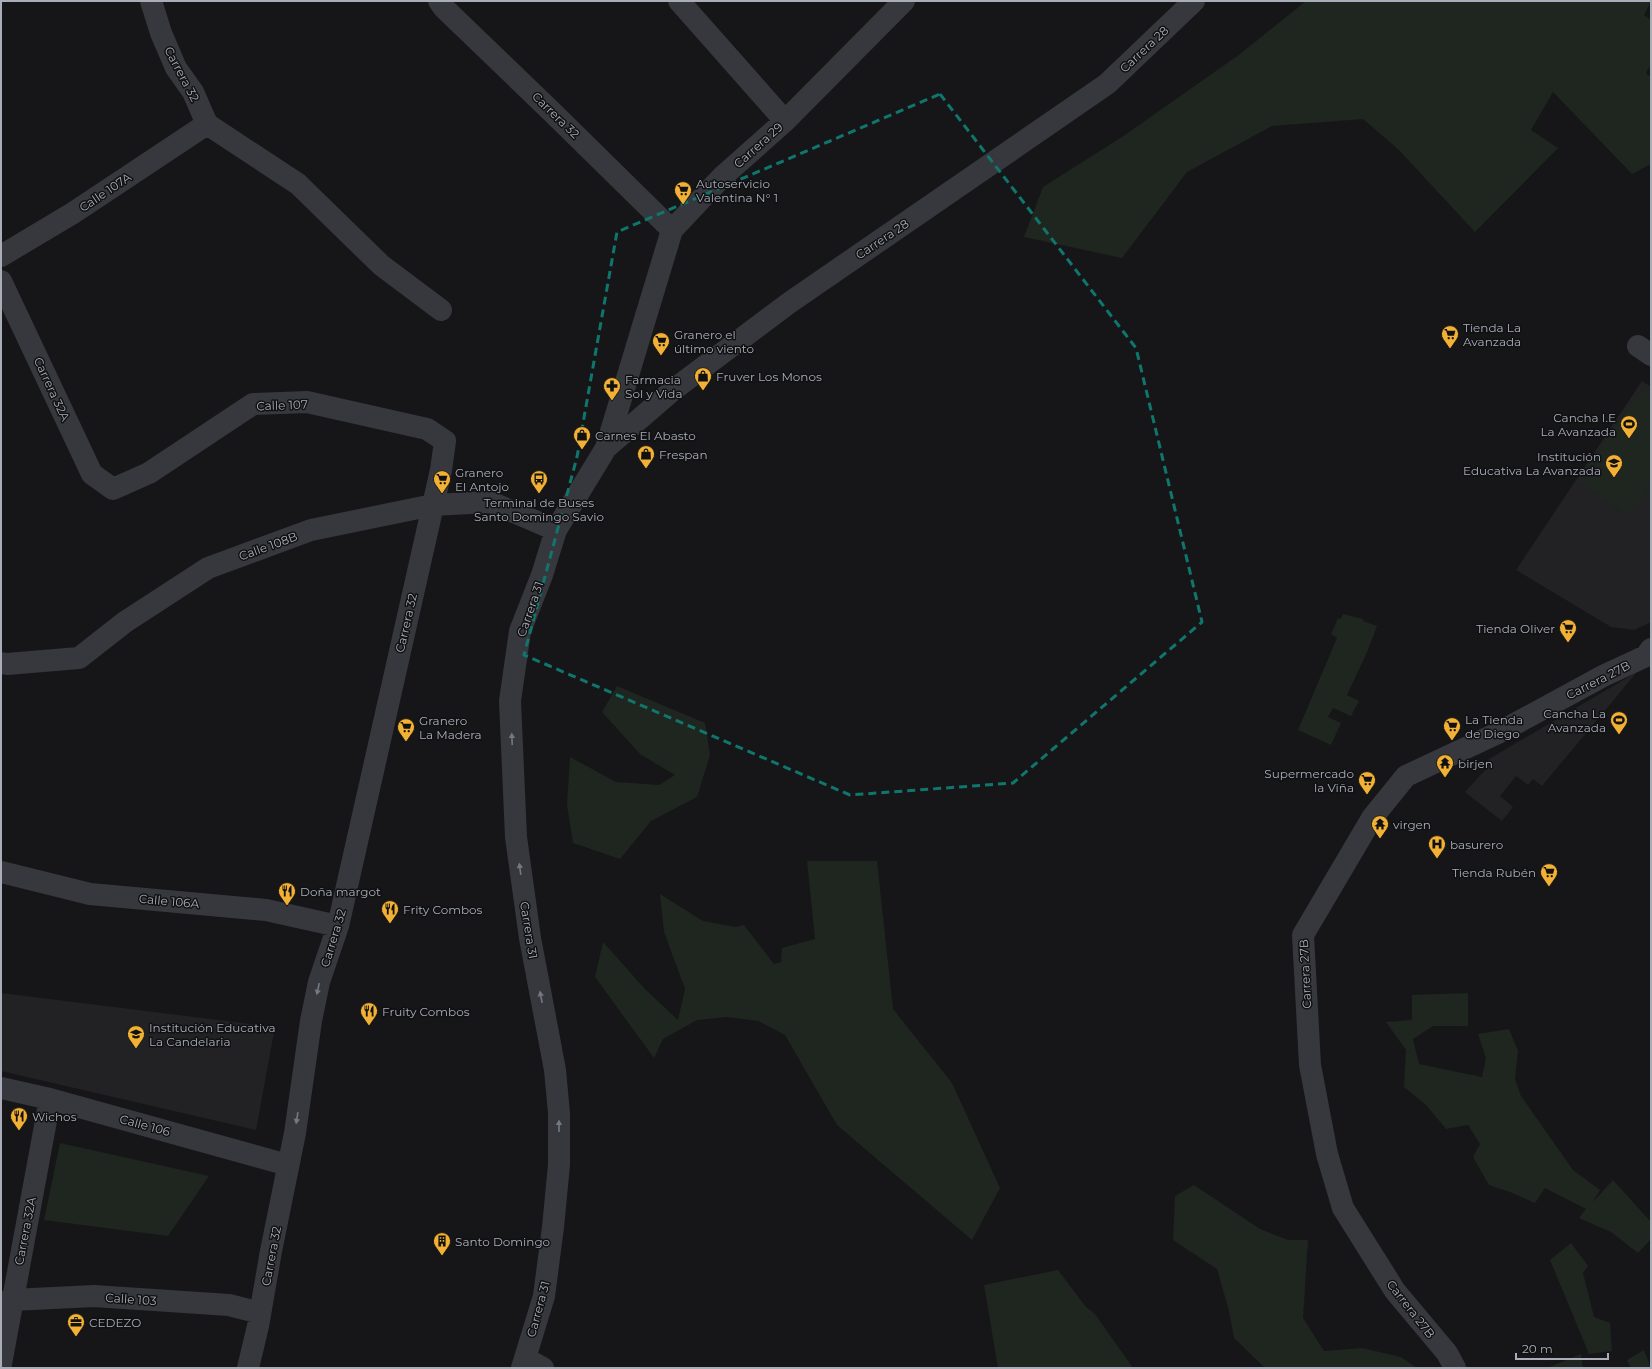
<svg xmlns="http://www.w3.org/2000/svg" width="1652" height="1369" viewBox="0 0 1652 1369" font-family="Montserrat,sans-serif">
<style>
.built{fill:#222225}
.green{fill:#1e261f}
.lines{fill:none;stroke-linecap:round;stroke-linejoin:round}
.minor{stroke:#37383d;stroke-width:22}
.oneway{fill:#757881}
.marked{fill:none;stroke:#0f766e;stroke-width:3;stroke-dasharray:8 5;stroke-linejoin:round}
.labels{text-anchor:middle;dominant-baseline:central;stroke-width:3;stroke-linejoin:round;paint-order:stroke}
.street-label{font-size:12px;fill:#a8adb8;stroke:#111113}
.poi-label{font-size:12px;fill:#a8adb8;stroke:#111113;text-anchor:start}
</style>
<rect width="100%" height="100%" fill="#161618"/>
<path class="built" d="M1642,381L1651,387V622L1634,630L1611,627L1516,570Z
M1637,672L1542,786L1533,779L1528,785L1516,776L1500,796L1513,807L1502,821L1465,792L1487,768L1489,759Z
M1,993L275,1027L256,1130L1,1071Z"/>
<path class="green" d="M1306,1H1651L1644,15L1651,20V64L1646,73L1651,77V164L1632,174L1553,92L1531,130L1558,148L1475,232L1399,150L1363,119L1272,126L1187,172L1122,258L1024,237L1043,187L1122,137L1240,54Z
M1641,390L1651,397V484L1629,516L1577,481Z
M1343,614L1363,619V621L1377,626L1368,650L1347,695L1359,701L1351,716L1333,708L1328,717L1341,723L1331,745L1298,730L1337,638L1331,634L1338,618L1341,619Z
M617,686L705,723L710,755L697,797L651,821L620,859L573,843L567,805L570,757L616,782L659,785L675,775L640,754L602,712Z
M807,861H877L893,1009L952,1083L1000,1188L972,1240L837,1125L785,1035L758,1021L727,1017L697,1020L663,1039L654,1058L595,977L603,942L645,989L678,1020L685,989L664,932L660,894L703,921L736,927L744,925L774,964L781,962L782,948L815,939Z
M1468,993V1026H1433L1413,1039L1419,1064L1482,1077L1486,1058L1478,1034L1509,1029L1518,1051L1515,1079L1521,1096L1573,1170L1600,1190L1593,1202L1613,1180L1651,1222V1239L1638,1253L1611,1232L1579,1218L1586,1209L1545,1188L1535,1203L1510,1192L1489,1185L1473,1157L1480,1144L1468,1125L1446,1129L1426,1105L1404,1087L1406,1050L1386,1022L1412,1020V995Z
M60,1143L209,1176L168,1236L44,1220Z
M1194,1185L1260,1229L1288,1240H1308L1303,1318L1324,1351L1362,1348L1401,1357L1417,1368H1265L1234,1338L1229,1311L1217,1269L1173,1240L1175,1196Z
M1571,1243L1588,1266L1583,1273L1594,1317L1610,1323L1612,1351L1589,1354L1550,1260Z
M1058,1270L1086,1307L1095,1314L1133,1368H998L984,1285Z
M1644,1350L1651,1368H1631L1627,1360Z
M1581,1354L1583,1368H1547Z"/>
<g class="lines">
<path class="minor" d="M151,1L161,33L176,68L193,92L207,124
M439,1L444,8L552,112L672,230
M679,1L785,121
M207,124L298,184L381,265L441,310
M1,256L73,213L207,124
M1,281L92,474L113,489L149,473L253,404L307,402L427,429L445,441L441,470L338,926L319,982L311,1021L295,1133L271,1251L258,1326L248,1368
M1638,346L1651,355
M606,448L672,230L722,177L785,121L904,1
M1,663L7,664L79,658L125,622L208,568L311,530L433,505L490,502L556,530
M1,872L90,894L266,910L338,926
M1,1088L50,1099L288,1165
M1,1303L12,1300L94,1296L229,1305L260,1313
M525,1358L543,1368
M1,1364L50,1099
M522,1368L544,1296L553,1227L559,1165V1113L555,1070L530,938L516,837L510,701L520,631L542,575L556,530L606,448L673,390L789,303L1107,84L1194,1
M1455,1368L1447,1353L1395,1291L1343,1208L1327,1154L1310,1065L1303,935L1372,818L1406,776L1500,732L1603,676L1646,656L1651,649"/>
</g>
<defs><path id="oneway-solid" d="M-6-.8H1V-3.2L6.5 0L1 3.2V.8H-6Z"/></defs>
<g class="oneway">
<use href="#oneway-solid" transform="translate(512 739) rotate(-92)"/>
<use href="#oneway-solid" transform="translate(520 869) rotate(-98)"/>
<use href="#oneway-solid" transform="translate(318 989) rotate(102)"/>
<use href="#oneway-solid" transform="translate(541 997) rotate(-101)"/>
<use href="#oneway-solid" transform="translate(297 1118) rotate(99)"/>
<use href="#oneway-solid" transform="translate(559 1126) rotate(-90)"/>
</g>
<path class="marked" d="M940,94L1136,348L1202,622L1013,783L850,795L524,655L577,457L617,232Z"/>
<defs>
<g id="supermarket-pin" transform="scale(0.9)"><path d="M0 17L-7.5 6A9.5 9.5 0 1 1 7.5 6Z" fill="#f2b134" stroke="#111113"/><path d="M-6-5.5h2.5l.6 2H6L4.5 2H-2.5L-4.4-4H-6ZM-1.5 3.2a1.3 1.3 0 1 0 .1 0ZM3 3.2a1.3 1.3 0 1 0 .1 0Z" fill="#111"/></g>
<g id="shop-pin" transform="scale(0.9)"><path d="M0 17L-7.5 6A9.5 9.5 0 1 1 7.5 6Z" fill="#f2b134" stroke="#111113"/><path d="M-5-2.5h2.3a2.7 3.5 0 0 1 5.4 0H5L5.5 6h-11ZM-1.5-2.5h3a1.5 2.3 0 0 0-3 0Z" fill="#111"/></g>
<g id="pharmacy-pin" transform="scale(0.9)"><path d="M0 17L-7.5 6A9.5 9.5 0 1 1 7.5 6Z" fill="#f2b134" stroke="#111113"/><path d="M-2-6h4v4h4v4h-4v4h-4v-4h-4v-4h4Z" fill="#111"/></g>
<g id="stadium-pin" transform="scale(0.9)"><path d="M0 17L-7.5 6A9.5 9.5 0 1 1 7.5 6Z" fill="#f2b134" stroke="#111113"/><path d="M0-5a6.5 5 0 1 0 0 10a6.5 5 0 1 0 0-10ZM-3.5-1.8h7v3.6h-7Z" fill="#111"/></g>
<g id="school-pin" transform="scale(0.9)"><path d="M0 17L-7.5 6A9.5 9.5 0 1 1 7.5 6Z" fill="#f2b134" stroke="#111113"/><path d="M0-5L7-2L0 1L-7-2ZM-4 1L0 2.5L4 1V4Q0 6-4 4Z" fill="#111"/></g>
<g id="bus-pin" transform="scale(0.9)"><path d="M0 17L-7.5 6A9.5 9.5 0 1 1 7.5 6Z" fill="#f2b134" stroke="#111113"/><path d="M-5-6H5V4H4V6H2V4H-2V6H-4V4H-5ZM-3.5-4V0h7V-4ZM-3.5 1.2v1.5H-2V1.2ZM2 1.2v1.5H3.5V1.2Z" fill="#111"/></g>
<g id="temple-pin" transform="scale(0.9)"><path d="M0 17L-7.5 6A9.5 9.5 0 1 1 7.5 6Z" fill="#f2b134" stroke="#111113"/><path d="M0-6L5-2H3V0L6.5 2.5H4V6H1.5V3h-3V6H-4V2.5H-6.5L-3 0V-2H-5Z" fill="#111"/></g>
<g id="hospital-pin" transform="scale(0.9)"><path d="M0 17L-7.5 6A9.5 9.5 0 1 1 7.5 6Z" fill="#f2b134" stroke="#111113"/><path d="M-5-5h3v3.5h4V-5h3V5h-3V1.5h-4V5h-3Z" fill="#111"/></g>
<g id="restaurant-pin" transform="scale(0.9)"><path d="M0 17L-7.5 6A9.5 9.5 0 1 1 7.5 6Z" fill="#f2b134" stroke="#111113"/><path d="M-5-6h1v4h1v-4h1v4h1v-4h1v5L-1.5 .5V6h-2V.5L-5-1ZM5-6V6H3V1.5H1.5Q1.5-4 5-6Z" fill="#111"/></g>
<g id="building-pin" transform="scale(0.9)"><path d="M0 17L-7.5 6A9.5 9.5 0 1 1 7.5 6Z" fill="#f2b134" stroke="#111113"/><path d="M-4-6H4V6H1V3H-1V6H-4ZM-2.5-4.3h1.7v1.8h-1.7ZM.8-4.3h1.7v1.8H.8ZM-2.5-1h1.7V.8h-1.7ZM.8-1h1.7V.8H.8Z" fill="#111"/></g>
<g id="office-pin" transform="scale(0.9)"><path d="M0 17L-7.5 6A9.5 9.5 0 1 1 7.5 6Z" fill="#f2b134" stroke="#111113"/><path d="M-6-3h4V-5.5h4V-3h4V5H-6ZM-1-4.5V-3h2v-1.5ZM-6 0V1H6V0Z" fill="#111"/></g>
</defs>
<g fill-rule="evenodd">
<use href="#supermarket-pin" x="683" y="190"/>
<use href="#supermarket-pin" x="1450" y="334"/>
<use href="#supermarket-pin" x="661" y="341"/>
<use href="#shop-pin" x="703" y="376"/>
<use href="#pharmacy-pin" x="612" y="386"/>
<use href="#stadium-pin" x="1629" y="424"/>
<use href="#shop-pin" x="582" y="435"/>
<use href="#shop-pin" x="646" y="454"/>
<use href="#school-pin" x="1614" y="463"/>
<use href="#supermarket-pin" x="442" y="479"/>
<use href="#bus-pin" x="539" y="479"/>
<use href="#supermarket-pin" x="1568" y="628"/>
<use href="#stadium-pin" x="1619" y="720"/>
<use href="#supermarket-pin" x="1452" y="726"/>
<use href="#supermarket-pin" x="406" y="727"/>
<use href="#temple-pin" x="1445" y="763"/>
<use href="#supermarket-pin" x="1367" y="780"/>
<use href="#temple-pin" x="1380" y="824"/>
<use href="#hospital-pin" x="1437" y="844"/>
<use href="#supermarket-pin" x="1549" y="872"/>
<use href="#restaurant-pin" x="287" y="891"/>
<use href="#restaurant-pin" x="390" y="909"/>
<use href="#restaurant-pin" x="369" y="1011"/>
<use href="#school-pin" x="136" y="1034"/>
<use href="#restaurant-pin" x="19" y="1116"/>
<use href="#building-pin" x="442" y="1241"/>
<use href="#office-pin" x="76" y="1322"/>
</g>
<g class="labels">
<g class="street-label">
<text transform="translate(1144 49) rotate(-43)">Carrera 28</text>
<text transform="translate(182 74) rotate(62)">Carrera 32</text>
<text transform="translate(556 115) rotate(44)">Carrera 32</text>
<text transform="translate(758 145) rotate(-42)">Carrera 29</text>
<text transform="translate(105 192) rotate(-34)">Calle 107A</text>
<text transform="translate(882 239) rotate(-34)">Carrera 28</text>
<text transform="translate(52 389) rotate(65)">Carrera 32A</text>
<text transform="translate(282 405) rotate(-2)">Calle 107</text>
<text transform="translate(268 546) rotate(-20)">Calle 108B</text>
<text transform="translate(530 609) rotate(-71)">Carrera 31</text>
<text transform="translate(406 623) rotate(-77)">Carrera 32</text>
<text transform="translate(1598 680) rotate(-27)">Carrera 27B</text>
<text transform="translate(169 901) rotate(5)">Calle 106A</text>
<text transform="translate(529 930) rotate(81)">Carrera 31</text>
<text transform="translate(333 938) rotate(-73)">Carrera 32</text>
<text transform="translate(1305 974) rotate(-93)">Carrera 27B</text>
<text transform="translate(145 1125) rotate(15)">Calle 106</text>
<text transform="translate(25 1231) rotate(-79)">Carrera 32A</text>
<text transform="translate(271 1256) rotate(-79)">Carrera 32</text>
<text transform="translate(131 1299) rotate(4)">Calle 103</text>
<text transform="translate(538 1309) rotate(-75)">Carrera 31</text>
<text transform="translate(1411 1309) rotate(52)">Carrera 27B</text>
</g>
<g class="poi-label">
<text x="696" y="183">Autoservicio<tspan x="696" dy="14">Valentina N° 1</tspan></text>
<text x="1463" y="327">Tienda La<tspan x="1463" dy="14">Avanzada</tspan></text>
<text x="674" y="334">Granero el<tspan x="674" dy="14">último viento</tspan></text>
<text x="716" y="376">Fruver Los Monos</text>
<text x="625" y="379">Farmacia<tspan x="625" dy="14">Sol y Vida</tspan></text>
<text x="1616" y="417" text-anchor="end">Cancha I.E<tspan x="1616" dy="14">La Avanzada</tspan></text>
<text x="595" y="435">Carnes El Abasto</text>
<text x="659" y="454">Frespan</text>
<text x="1601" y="456" text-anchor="end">Institución<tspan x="1601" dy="14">Educativa La Avanzada</tspan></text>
<text x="455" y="472">Granero<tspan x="455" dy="14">El Antojo</tspan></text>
<text x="539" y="502" text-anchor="middle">Terminal de Buses<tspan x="539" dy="14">Santo Domingo Savio</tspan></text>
<text x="1555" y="628" text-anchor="end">Tienda Oliver</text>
<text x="1606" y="713" text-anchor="end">Cancha La<tspan x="1606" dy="14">Avanzada</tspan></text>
<text x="1465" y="719">La Tienda<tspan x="1465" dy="14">de Diego</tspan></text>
<text x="419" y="720">Granero<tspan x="419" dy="14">La Madera</tspan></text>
<text x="1458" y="763">birjen</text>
<text x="1354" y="773" text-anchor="end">Supermercado<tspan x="1354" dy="14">la Viña</tspan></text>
<text x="1393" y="824">virgen</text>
<text x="1450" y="844">basurero</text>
<text x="1536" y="872" text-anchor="end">Tienda Rubén</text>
<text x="300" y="891">Doña margot</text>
<text x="403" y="909">Frity Combos</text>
<text x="382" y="1011">Fruity Combos</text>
<text x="149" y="1027">Institución Educativa<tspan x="149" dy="14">La Candelaria</tspan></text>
<text x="32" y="1116">Wichos</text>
<text x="455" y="1241">Santo Domingo</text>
<text x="89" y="1322">CEDEZO</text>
</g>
</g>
<rect width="1652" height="1369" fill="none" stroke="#a8adb8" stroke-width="4"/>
<path d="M1516 1353v6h92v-6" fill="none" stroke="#a8adb8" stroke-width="2"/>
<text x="1522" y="1353" font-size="12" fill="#a8adb8" stroke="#111113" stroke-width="3" paint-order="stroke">20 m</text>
</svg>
